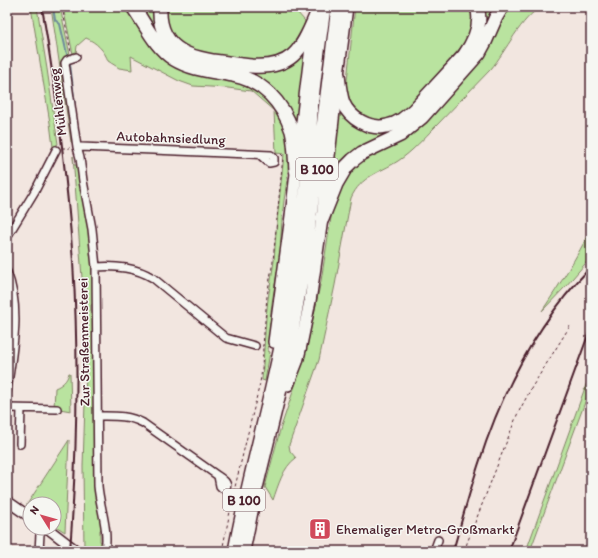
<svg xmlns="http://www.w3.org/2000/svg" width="598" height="558" viewBox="0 0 598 558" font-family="Itim,sans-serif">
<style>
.green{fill:#b9e39f;stroke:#828165}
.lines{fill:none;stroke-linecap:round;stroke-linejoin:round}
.stream{stroke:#6e8a9b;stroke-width:2}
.minor-casing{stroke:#4a1f2b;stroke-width:10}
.tertiary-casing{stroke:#4a1f2b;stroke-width:12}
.trunk-casing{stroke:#4a1f2b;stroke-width:14}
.motorway-casing{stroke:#4a1f2b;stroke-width:16}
.path{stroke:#4a1f2b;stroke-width:1;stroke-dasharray:3 3;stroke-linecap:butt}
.minor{stroke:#f6f6f2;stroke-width:7}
.tertiary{stroke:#f6f6f2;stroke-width:9}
.trunk{stroke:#f6f6f2;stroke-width:11}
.motorway{stroke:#f6f6f2;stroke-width:13}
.rail{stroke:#4a1f2b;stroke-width:2}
.labels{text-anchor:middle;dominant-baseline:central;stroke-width:3;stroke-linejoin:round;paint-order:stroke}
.shield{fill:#f6f6f2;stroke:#7e6067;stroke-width:1}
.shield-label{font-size:13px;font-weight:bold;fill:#4a1f2b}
.street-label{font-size:14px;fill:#4a1f2b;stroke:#f6f6f2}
.poi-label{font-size:14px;fill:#4a1f2b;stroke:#f6f6f2;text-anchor:start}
</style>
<rect width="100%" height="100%" fill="#f2e6e0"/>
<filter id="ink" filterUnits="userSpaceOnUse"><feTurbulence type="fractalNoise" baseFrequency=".025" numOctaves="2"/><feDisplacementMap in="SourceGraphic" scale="8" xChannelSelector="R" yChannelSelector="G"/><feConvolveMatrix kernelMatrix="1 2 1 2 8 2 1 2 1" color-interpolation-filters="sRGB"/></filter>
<g filter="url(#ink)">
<path class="green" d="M31,7H37L47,69L58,144L53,147L50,123Z
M51,7H60L70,55L64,58L73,135L74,141L73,143L71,142Z
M63,7H124C148,37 155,66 197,75C215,79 234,80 250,88C268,96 281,115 287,134C293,153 285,189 283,209C281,227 281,245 279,263C276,279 273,295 271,311C270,325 269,338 268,351L270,352L265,381L262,380L266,317L268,299L274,261L276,231L284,154L276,153L274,111L251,91L228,88L193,86L179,81L131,56L132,70L119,68L108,61C105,51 96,42 86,38L77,46L76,53L73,54Z
M136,7H158L171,46L256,69L306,43L297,131L282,101L170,51Z
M166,7H295L297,12L305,21L302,35L296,44L287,54L273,59L262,61L200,53L175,41L167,28Z
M355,7H475C472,22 471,33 462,46L408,107L396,117L382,120L371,118L359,112L351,103L346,89Z
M480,7H496L482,39L423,110L331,186L338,98L342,104L383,129L462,61Z
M505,7H541C521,18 506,51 491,69C473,88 454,107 436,126C424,138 412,152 398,161C379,173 361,176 351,198L335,285L319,360L289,445L290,451L296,458C283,467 278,486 273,500L265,487L280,430L304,359L321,281L334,199L340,183L358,162L397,140Z
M73,156L74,165H77C81,190 88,215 91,241C93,261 93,282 94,303L91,305V316L94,319L103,527L100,530V541L101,543L100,551H86L84,550L83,466L86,371L82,278Z
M591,229V257L566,286L542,311C560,284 577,257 591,229Z
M591,371V386L530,551H526Z
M69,373H70L71,411L54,408L55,388C62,385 67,381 69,373Z
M69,440L65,532L54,525V504H30V509L26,506Z"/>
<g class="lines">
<path class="stream" d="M53,7L55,20L60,24L67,54
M70,64L75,105"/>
<g class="minor-casing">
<path id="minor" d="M76,57L67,60L65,63L77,147L80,158L83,181L92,229L96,267L98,486C100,508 109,529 105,551
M81,147L271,155L274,158V162L269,163L260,155
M7,237L35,191L56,150
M96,267C115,265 137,268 153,278L226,338L255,346
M7,272C22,310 12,352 7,391
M7,408L57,409
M98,416C114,416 128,415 143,423L218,476C222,479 231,484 224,489L222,488L220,486L218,476
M20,444L21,409
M39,551L40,534L43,528
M434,551L438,540"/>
</g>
<g class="tertiary-casing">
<path id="tertiary" d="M7,501L30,517
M47,528L77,551"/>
</g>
<g class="trunk-casing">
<path id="trunk" d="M274,342L291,216L306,88L316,7
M288,385L297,362L300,350L310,301L315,267L322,219L338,75L347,7
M234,551C250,465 276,381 290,295C298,249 304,203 309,157C311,138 311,119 313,100C316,69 321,38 325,7
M244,551L256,492L285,373L305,264L337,7"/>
</g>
<g class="motorway-casing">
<path id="motorway" d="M133,7C146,25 155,47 174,59C192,70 213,71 233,75C262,80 283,103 292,131C295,143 295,157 296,170
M160,7C157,62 211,60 251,66C291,69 301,51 315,18
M338,75C339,84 340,94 343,103C350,119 370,130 387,126C398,124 406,117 414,110L464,56C474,42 483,25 477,7
M322,219L336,184L346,167L353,160L362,153L400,135L422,117L471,62L479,53L485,42L496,17L502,7"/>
</g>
<path class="path" d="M62,7L71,52
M62,148H70
M262,346H263L267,296L273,261L283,156L281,154H279
M222,551L235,487L260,383L262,369L263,347
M465,551L467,543L517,415L532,387L570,326"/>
<use href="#minor" class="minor"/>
<use href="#tertiary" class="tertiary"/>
<use href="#trunk" class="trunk"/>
<use href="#motorway" class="motorway"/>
<path class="rail" d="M42,7C56,91 67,176 73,262C79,358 77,455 70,551
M453,551C461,523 469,494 478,466C501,393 537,322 591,267
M509,551L591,327"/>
</g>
</g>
<defs>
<g id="building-square" transform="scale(1.15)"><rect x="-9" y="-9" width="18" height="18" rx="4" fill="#d1495b" stroke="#f6f6f2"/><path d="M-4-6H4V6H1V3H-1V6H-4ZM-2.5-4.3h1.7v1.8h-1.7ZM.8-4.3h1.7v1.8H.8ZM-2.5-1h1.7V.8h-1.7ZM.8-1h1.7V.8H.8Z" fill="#fff"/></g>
</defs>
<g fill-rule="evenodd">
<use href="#building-square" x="320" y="529"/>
</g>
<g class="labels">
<g class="shield">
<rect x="296" y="158" width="42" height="22" rx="3"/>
<rect x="223" y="489" width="42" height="22" rx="3"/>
</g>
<g class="shield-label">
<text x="317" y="169">B 100</text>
<text x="244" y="500">B 100</text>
</g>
<g class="street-label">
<text transform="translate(58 102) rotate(-97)">Mühlenweg</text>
<text transform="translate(171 138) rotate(2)">Autobahnsiedlung</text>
<text transform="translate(84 342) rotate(-91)">Zur Straßenmeisterei</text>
</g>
<g class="poi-label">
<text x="336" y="529">Ehemaliger Metro-Großmarkt</text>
</g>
</g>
<rect width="598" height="558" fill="none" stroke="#f6f6f2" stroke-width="24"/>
<rect x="12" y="12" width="574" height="534" fill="none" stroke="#4a1f2b" stroke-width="1.5" filter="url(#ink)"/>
<g transform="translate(42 516) rotate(307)"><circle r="19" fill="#f6f6f2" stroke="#b1a0a2"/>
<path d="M0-3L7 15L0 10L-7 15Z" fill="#d1495b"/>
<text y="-6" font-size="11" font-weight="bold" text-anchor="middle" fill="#4a1f2b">N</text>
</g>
</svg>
